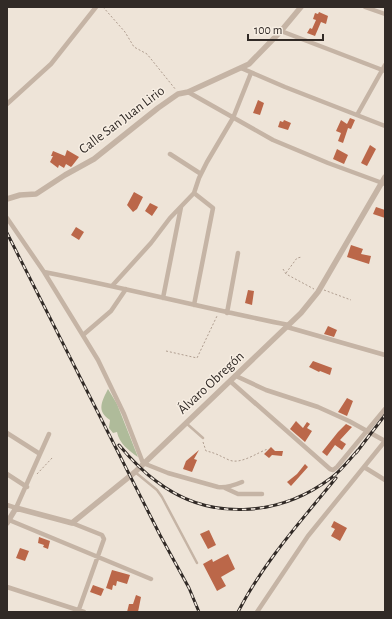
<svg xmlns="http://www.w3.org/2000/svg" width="392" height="619" viewBox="0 0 392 619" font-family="'Alegreya Sans',sans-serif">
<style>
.green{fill:#afbb9a}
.building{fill:#bb6749}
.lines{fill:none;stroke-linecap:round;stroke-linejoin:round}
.path{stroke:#b09e90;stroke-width:1;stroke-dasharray:2 2;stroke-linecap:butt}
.service{stroke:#c5b4a5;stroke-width:2.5}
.minor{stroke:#c5b4a5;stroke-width:4.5}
.tertiary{stroke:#c5b4a5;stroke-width:5.5}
.rail-casing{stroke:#312a26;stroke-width:3}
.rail{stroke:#f7eee3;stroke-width:1.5;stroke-dasharray:4.5;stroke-linecap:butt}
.labels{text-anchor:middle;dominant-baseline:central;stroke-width:3;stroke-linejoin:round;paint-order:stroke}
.street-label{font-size:14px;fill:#312a26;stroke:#f7eee3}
</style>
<rect width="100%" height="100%" fill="#eee4d8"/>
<path class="green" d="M108,389L117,404L138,457C129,451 119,443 117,432L113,433L109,428L110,420C96,411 102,401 108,389Z"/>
<path class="building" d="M319,12L328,16L326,24L321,22L315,36L307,33L310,28L312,29L316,20L313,19L315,13L318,14Z
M258,100L264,103L260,115L253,113Z
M350,118L355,120L351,129L348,128L343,143L338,141L341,133L336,131L341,120L347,124Z
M284,120L291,123L288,130L278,127L280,121L283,122Z
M370,145L376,149L367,166L361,163Z
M337,149L348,155L344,164L333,159Z
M67,150L79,157L72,166L71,167L66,164L64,168L59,165L58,168L50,162L53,156H51L53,151L65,156Z
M134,192L143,197L137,209L133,212L127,205Z
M150,203L158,207L152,216L145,211Z
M376,207L385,210V218L373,214Z
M76,227L84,232L79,240L71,235Z
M351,245L363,249L361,254L371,256L369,264L347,257Z
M248,290L254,291L252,305L245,303Z
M328,326L337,330L334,337L324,334Z
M313,361L332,368L330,375L320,371L319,372L309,367Z
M347,398L353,401L347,416L338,412Z
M296,421L303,428L307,422L310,424L307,428L312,431L305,442L290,429Z
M346,424L352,427L340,440L346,444L342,450L335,445L327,456L322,452L338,432Z
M271,447L275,451H283L282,456L272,455L269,458L264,454Z
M199,450L194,459L197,460L192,472L183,469L186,461Z
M305,464L308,467L291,486L287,482L297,474Z
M334,521L347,528L340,541L331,536L335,529L331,527Z
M209,530L216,545L208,549L200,534Z
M39,537L50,541L48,549L43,547L44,545L38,543Z
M20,548L29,551L25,561L16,558Z
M228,554L235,569L221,577L226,586L217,591L203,564L212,559L213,562Z
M112,570L130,575L127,584L117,581L116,586L113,585L112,590L106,588Z
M93,585L104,589L101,596L90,592Z
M136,595L141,597L138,612H127L129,604H133Z"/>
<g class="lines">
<path class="path" d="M103,7L125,32L134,47L147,54L176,90
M283,269L286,274L314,289
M286,273L297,258L302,257
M324,290L351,300
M166,351L197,358L217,316
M203,442L206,451C216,453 220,456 229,460C241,465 258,452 268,449
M37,474L53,457"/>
<path class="service" d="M186,423L203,438
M135,472L157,490L162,497L197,563"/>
<path class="minor" d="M365,7L385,14
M281,31L385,71
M241,68L285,87L385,126
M188,92L273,140L328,163L385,184
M7,104L51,64L96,7
M357,115L385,65
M170,154L201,174
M194,193L213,208L194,305
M7,218L44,272L98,360L124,414L143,463L168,473L218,487C226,488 235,485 242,482
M44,272C126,288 207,309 289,325
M112,286L151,243L170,218L194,193L199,178L207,162L233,118L251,73
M163,298L181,207
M227,313L238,253
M287,327L385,355
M83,335L111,311L126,289
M236,376L266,390L318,407L349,421L385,441
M230,381L330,469L333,470L337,467L385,409
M7,433L40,454L16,508L7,505
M40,454L49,434
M364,467L385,480
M7,474L27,487
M225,488L238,494H262
M9,520L151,579
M72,523L102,535L104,539L78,612
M7,587L84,612
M257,612L308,536L385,441"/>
<path class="tertiary" d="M7,199L20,195L36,194L65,175L94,159L158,108L178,94L188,92L249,64L281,31L301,7
M7,523L16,508L72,523L135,472L301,313L318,292L385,177"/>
<g class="rail-casing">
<path id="rail" d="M7,233L160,535L189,588L199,612
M119,445C130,458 142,471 156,481C209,522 279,517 331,478C341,471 350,459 358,450
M356,453L385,415
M238,612C263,563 301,521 336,478"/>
</g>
<use href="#rail" class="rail"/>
</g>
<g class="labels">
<g class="street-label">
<text transform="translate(122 120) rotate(-37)">Calle San Juan Lirio</text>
<text transform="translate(211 383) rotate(-43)">Álvaro Obregón</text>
</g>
</g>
<rect width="392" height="619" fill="none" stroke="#312a26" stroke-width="16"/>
<path d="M248 34v6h75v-6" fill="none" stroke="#312a26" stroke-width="2"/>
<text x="254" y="34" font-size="12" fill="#312a26" stroke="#f7eee3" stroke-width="3" paint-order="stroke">100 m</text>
</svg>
